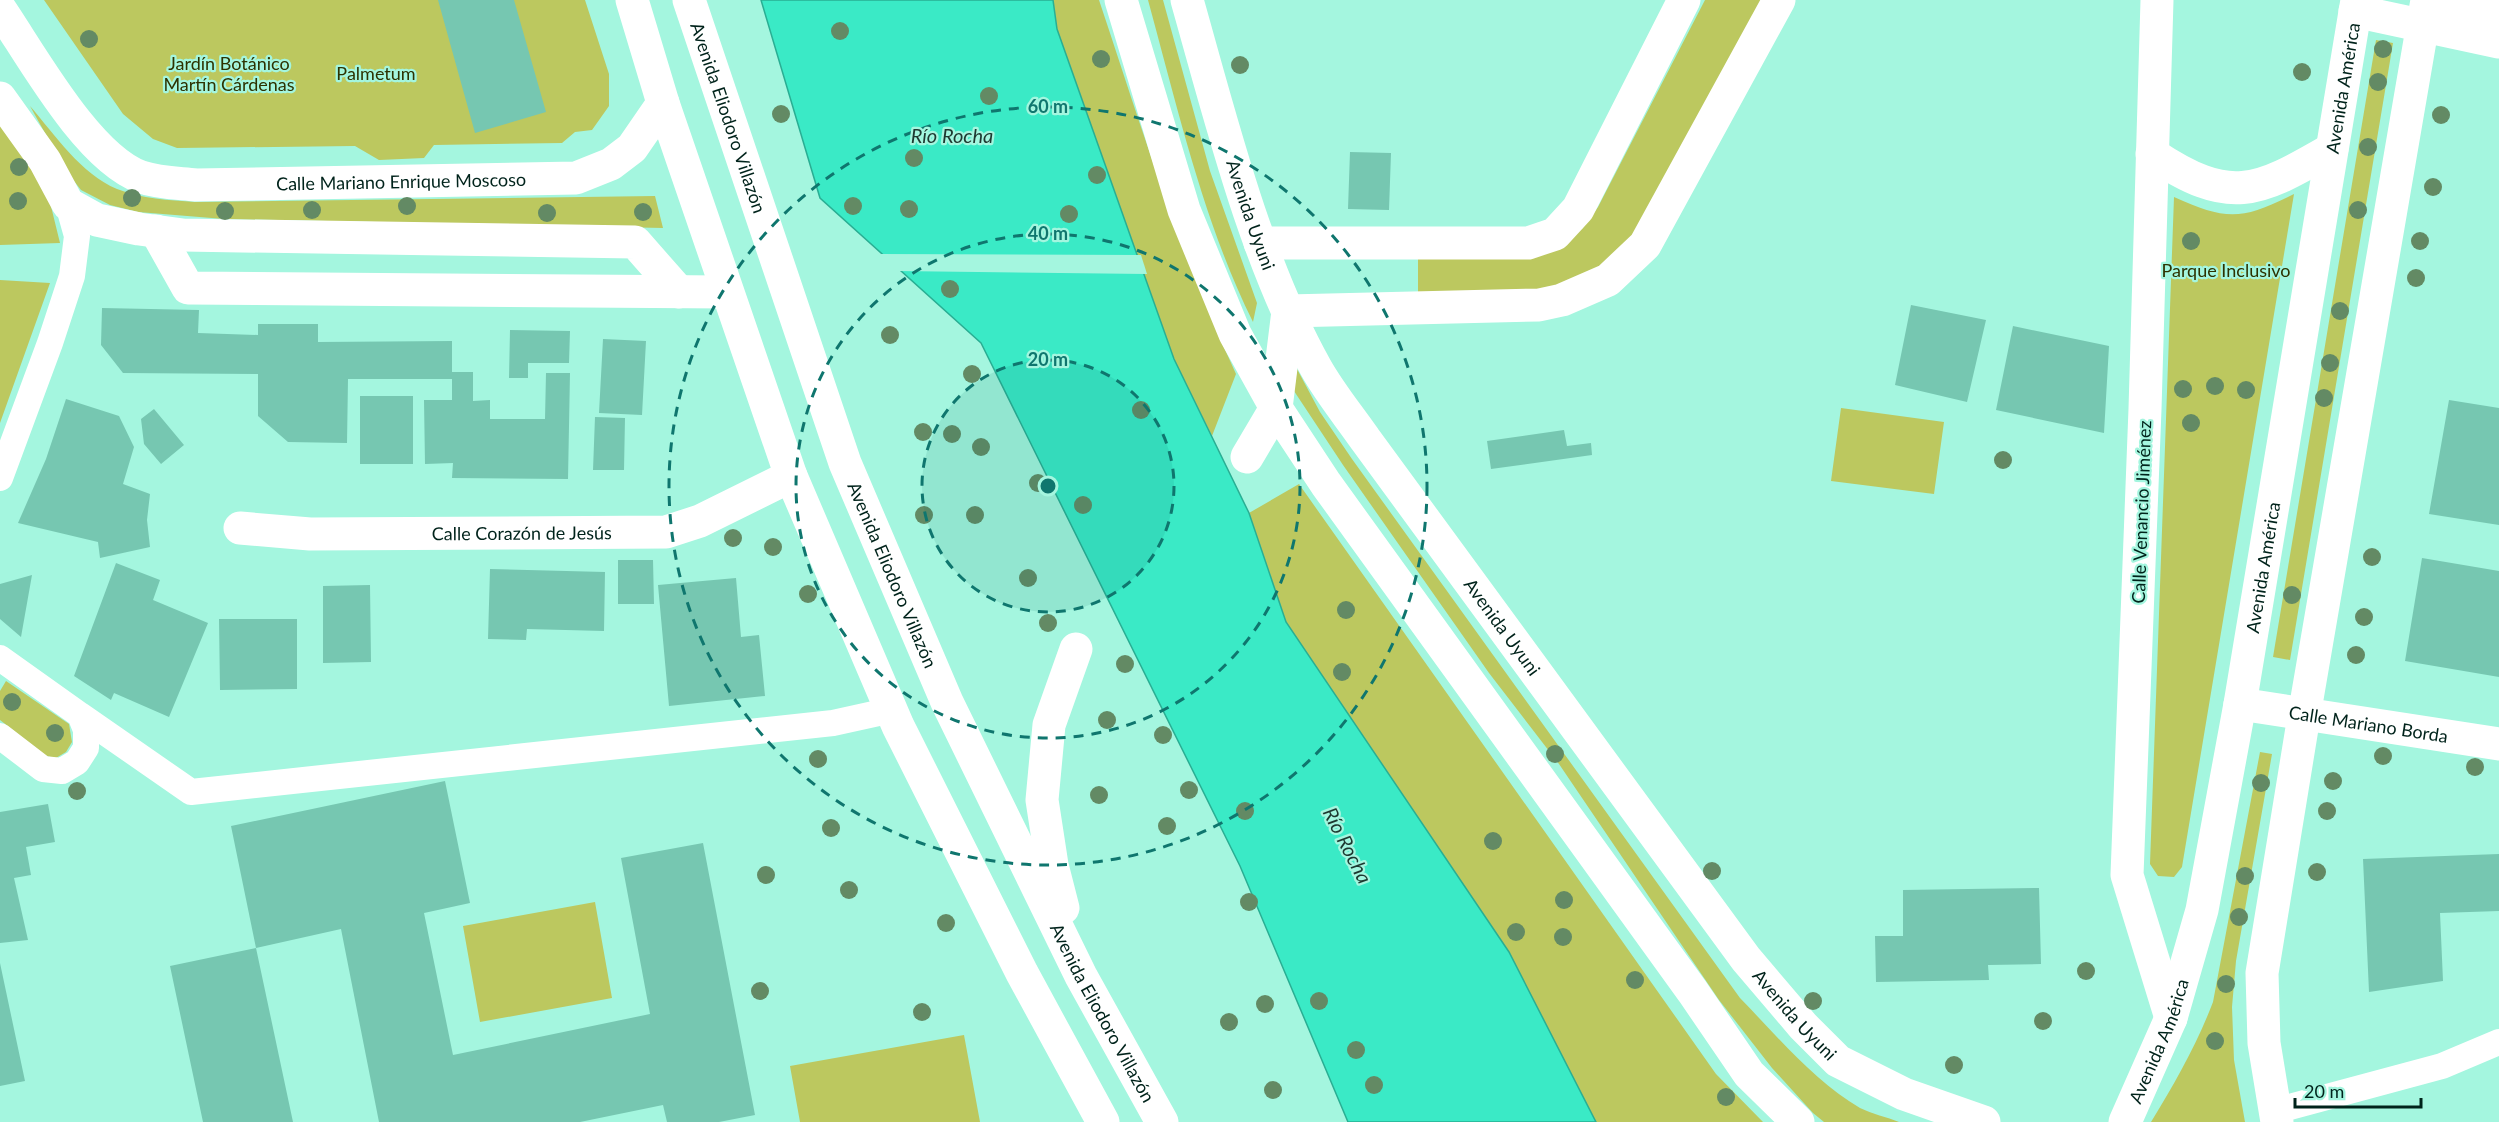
<svg xmlns="http://www.w3.org/2000/svg" width="2499" height="1122" viewBox="0 0 2499 1122" font-family="Lato,sans-serif">
<style>
.green{fill:#bcc85f}
.water{fill:#3aeac6;stroke:#29ae93;stroke-width:1.5}
.pier{fill:#a4f6df}
.building{fill:#76c7b1}
.lines{fill:none;stroke-linecap:round;stroke-linejoin:round}
.service{stroke:#fff;stroke-width:26}
.minor{stroke:#fff;stroke-width:33}
.secondary{stroke:#fff;stroke-width:33}
.primary{stroke:#fff;stroke-width:33}
.trunk{stroke:#fff;stroke-width:33}
.tree{fill:#638a64}
.ring{fill:none;stroke:#0f766e;stroke-width:3;stroke-dasharray:10 8}
.labels{text-anchor:middle;dominant-baseline:central;stroke-width:4.5;stroke-linejoin:round;paint-order:stroke}
.park-label{font-size:18px;fill:#2d3200;stroke:#a4f6df}
.street-label{font-size:18px;fill:#00231b;stroke:#a4f6df}
.water-label{font-size:20px;font-style:italic;fill:#1d3830;stroke:#a4f6df}
.centre{fill:#0f766e;stroke:#a4f6df;stroke-width:3}
.ring-label{font-size:18px;text-anchor:middle;font-weight:bold;fill:#0f766e;stroke:#a4f6df;stroke-width:4.5;stroke-linejoin:round;paint-order:stroke}
</style>
<rect width="100%" height="100%" fill="#a4f6df"/>
<path class="green" d="M44,0H585L609,74V106L592,130L575,132L562,143L434,145L424,158L379,160L355,146L177,148L153,139L123,114Z
M1053,0H1099C1141,126 1180,253 1236,374L1212,436L1174,359L1057,29Z
M1148,0H1163L1210,171L1257,303L1253,322C1204,224 1177,106 1148,0Z
M1705,0H1764L1626,247L1593,275L1547,294L1418,293V256L1582,229L1598,207Z
M2376,40L2393,43L2290,660L2273,657Z
M30,106C55,135 81,174 117,189C142,199 169,200 195,202L655,196L663,228L224,219L138,212L110,205L81,190L66,171Z
M0,114L47,190L60,243L0,245Z
M2294,194L2182,867L2174,877L2158,876L2150,864L2174,197C2227,221 2242,220 2294,194Z
M0,280L50,283L0,423Z
M1297,369L1320,412L1352,459L1740,998C1776,1035 1815,1082 1860,1108C1872,1114 1887,1117 1899,1122H1824L1813,1113L1772,1068L1719,1000L1559,764L1489,673L1343,465L1294,391Z
M1841,408L1944,422L1934,494L1831,481Z
M1299,484L1716,1074L1763,1122H1596L1509,952L1286,622L1249,513Z
M6,681L69,724L72,742L66,752L56,758L46,756L0,720V691Z
M2260,752L2272,754L2236,961L2232,1007L2234,1060L2245,1122H2151C2175,1083 2197,1044 2213,1002Z
M595,902L612,998L480,1022L463,926Z
M964,1035L980,1122H800L790,1066Z"/>
<path class="water" d="M761,0H1053L1057,29L1174,359L1249,513L1286,622L1509,952L1596,1122H1348L1240,866L981,343L820,198Z"/>
<path class="pier" d="M878,254L1141,255L1147,274L897,271Z"/>
<path class="building" d="M438,0H514L546,112L475,133Z
M1350,152L1391,153L1389,210L1348,209Z
M1911,305L1986,320L1967,402L1895,385Z
M102,308L199,310L198,333L258,335V324H318V342L452,341V372H473V401L490,400V419H545L546,373H570L568,479L452,478L453,463L425,464L424,400H452V379H348L347,443L288,442L258,416V374L123,373L101,345Z
M2013,326L2109,346L2104,433L1996,410Z
M510,330L570,331L569,363H528V378H509Z
M603,339L646,341L642,415L599,413Z
M360,396H413V464H360Z
M66,399L119,416L134,447L123,484L150,494L147,520L150,547L100,558L98,542L18,523L46,459Z
M2449,400L2499,408V525L2429,514Z
M154,409L184,445L161,464L144,444L141,419Z
M595,417L625,418L624,470H593Z
M1564,430L1567,446L1591,443L1592,455L1491,469L1487,441Z
M2422,558L2499,571V677L2405,661Z
M618,560H653L654,604H618Z
M116,563L160,580L153,600L208,623L169,717L114,693L111,700L74,676Z
M490,569L605,572L604,631L527,629L526,640L488,639Z
M32,575L21,637L0,619V584Z
M736,578L741,637L759,635L765,696L669,706L658,585Z
M370,585L371,662L323,663V586Z
M219,619H297V689L220,690Z
M445,781L470,903L424,913L453,1055L650,1014L621,858L703,843L755,1115L719,1122H667L663,1105L580,1122H379L341,929L256,948L231,826Z
M48,804L55,842L26,847L31,875L14,878L28,940L0,943V812Z
M2499,854V911L2440,913L2443,981L2369,992L2363,859Z
M2039,888L2041,964L1988,965L1989,980L1876,982L1875,936H1903V890Z
M256,948L293,1122H203L170,966Z
M0,963L25,1081L0,1086Z"/>
<g class="lines">
<path class="service" d="M0,478L50,343L72,276L77,236L68,204
M0,658L80,715L86,730V748L77,762L62,771L43,769L0,736
M80,715L191,792L833,723L892,710
M2275,1111L2442,1066L2499,1042"/>
<g class="minor">
<path d="M2157,0L2145,409L2127,875L2171,1018"/>
<path d="M2443,0L2499,12"/>
<path id="s1" d="M0,9C32,56 87,157 141,177C159,183 177,183 196,185L576,178L611,164L632,148L663,103"/>
<path d="M2355,11L2499,42"/>
<path d="M0,98L45,161L68,204L97,220L139,229L183,235L635,242L679,292"/>
<path d="M156,231L188,288L726,292"/>
<path d="M1260,243H1528L1555,234L1578,209L1684,0"/>
<path d="M1288,311L1539,305L1562,300L1608,280L1645,245L1779,0"/>
<path id="s2" d="M240,528L310,534L666,532L700,521L791,476"/>
<path id="s3" d="M2240,704L2499,744"/>
</g>
<g class="secondary">
<path d="M2152,154C2230,206 2256,193 2332,149"/>
<path id="s4" d="M2125,1122L2171,1018L2202,910L2240,704L2357,0"/>
<path d="M2277,1122L2264,1043L2262,973L2304,716L2427,0"/>
</g>
<g class="primary">
<path d="M1121,0L1184,210L1235,334L1276,408L1326,484L1693,992L1749,1074L1798,1122"/>
<path id="s5" d="M1187,0C1221,120 1255,259 1316,368C1330,393 1349,416 1365,439L1746,959L1803,1026L1838,1061L1904,1094L1984,1122"/>
</g>
<g class="trunk">
<path d="M632,0L663,103L791,476L898,726L1022,973L1103,1122"/>
<path id="s6" d="M689,0L845,463L947,702L1081,976L1162,1122"/>
<path d="M1247,457L1276,408L1288,311"/>
<path d="M1063,908L1052,865L1042,800L1049,725L1076,649"/>
</g>
</g>
<g class="tree">
<circle cx="840" cy="31" r="9"/>
<circle cx="89" cy="39" r="9"/>
<circle cx="2383" cy="49" r="9"/>
<circle cx="1101" cy="59" r="9"/>
<circle cx="1240" cy="65" r="9"/>
<circle cx="2302" cy="72" r="9"/>
<circle cx="2378" cy="82" r="9"/>
<circle cx="989" cy="96" r="9"/>
<circle cx="781" cy="114" r="9"/>
<circle cx="2441" cy="115" r="9"/>
<circle cx="2368" cy="147" r="9"/>
<circle cx="914" cy="158" r="9"/>
<circle cx="19" cy="167" r="9"/>
<circle cx="1097" cy="175" r="9"/>
<circle cx="2433" cy="187" r="9"/>
<circle cx="132" cy="198" r="9"/>
<circle cx="18" cy="201" r="9"/>
<circle cx="407" cy="206" r="9"/>
<circle cx="853" cy="206" r="9"/>
<circle cx="909" cy="209" r="9"/>
<circle cx="312" cy="210" r="9"/>
<circle cx="2358" cy="210" r="9"/>
<circle cx="225" cy="211" r="9"/>
<circle cx="643" cy="212" r="9"/>
<circle cx="547" cy="213" r="9"/>
<circle cx="1069" cy="214" r="9"/>
<circle cx="2191" cy="241" r="9"/>
<circle cx="2420" cy="241" r="9"/>
<circle cx="2416" cy="278" r="9"/>
<circle cx="950" cy="289" r="9"/>
<circle cx="2340" cy="311" r="9"/>
<circle cx="890" cy="335" r="9"/>
<circle cx="2330" cy="363" r="9"/>
<circle cx="972" cy="374" r="9"/>
<circle cx="2215" cy="386" r="9"/>
<circle cx="2183" cy="389" r="9"/>
<circle cx="2246" cy="390" r="9"/>
<circle cx="2324" cy="398" r="9"/>
<circle cx="1141" cy="410" r="9"/>
<circle cx="2191" cy="423" r="9"/>
<circle cx="923" cy="432" r="9"/>
<circle cx="952" cy="434" r="9"/>
<circle cx="981" cy="447" r="9"/>
<circle cx="2003" cy="460" r="9"/>
<circle cx="1038" cy="483" r="9"/>
<circle cx="1083" cy="505" r="9"/>
<circle cx="924" cy="515" r="9"/>
<circle cx="975" cy="515" r="9"/>
<circle cx="733" cy="538" r="9"/>
<circle cx="773" cy="547" r="9"/>
<circle cx="2372" cy="557" r="9"/>
<circle cx="1028" cy="578" r="9"/>
<circle cx="808" cy="594" r="9"/>
<circle cx="2292" cy="595" r="9"/>
<circle cx="1346" cy="610" r="9"/>
<circle cx="2364" cy="617" r="9"/>
<circle cx="1048" cy="623" r="9"/>
<circle cx="2356" cy="655" r="9"/>
<circle cx="1125" cy="664" r="9"/>
<circle cx="1342" cy="672" r="9"/>
<circle cx="12" cy="702" r="9"/>
<circle cx="1107" cy="720" r="9"/>
<circle cx="55" cy="733" r="9"/>
<circle cx="1163" cy="735" r="9"/>
<circle cx="1555" cy="754" r="9"/>
<circle cx="2383" cy="756" r="9"/>
<circle cx="818" cy="759" r="9"/>
<circle cx="2475" cy="767" r="9"/>
<circle cx="2333" cy="781" r="9"/>
<circle cx="2261" cy="783" r="9"/>
<circle cx="1189" cy="790" r="9"/>
<circle cx="77" cy="791" r="9"/>
<circle cx="1099" cy="795" r="9"/>
<circle cx="1245" cy="811" r="9"/>
<circle cx="2327" cy="811" r="9"/>
<circle cx="1167" cy="826" r="9"/>
<circle cx="831" cy="828" r="9"/>
<circle cx="1493" cy="841" r="9"/>
<circle cx="1712" cy="871" r="9"/>
<circle cx="2317" cy="872" r="9"/>
<circle cx="766" cy="875" r="9"/>
<circle cx="2245" cy="876" r="9"/>
<circle cx="849" cy="890" r="9"/>
<circle cx="1564" cy="900" r="9"/>
<circle cx="1249" cy="902" r="9"/>
<circle cx="2239" cy="917" r="9"/>
<circle cx="946" cy="923" r="9"/>
<circle cx="1516" cy="932" r="9"/>
<circle cx="1563" cy="937" r="9"/>
<circle cx="2086" cy="971" r="9"/>
<circle cx="1635" cy="980" r="9"/>
<circle cx="2226" cy="984" r="9"/>
<circle cx="760" cy="991" r="9"/>
<circle cx="1319" cy="1001" r="9"/>
<circle cx="1813" cy="1001" r="9"/>
<circle cx="1265" cy="1004" r="9"/>
<circle cx="922" cy="1012" r="9"/>
<circle cx="2043" cy="1021" r="9"/>
<circle cx="1229" cy="1022" r="9"/>
<circle cx="2215" cy="1041" r="9"/>
<circle cx="1356" cy="1050" r="9"/>
<circle cx="1954" cy="1065" r="9"/>
<circle cx="1374" cy="1085" r="9"/>
<circle cx="1273" cy="1090" r="9"/>
<circle cx="1726" cy="1097" r="9"/>
</g>
<circle cx="1048" cy="486" r="126" fill="#0f766e" fill-opacity=".12"/>
<g class="ring">
<circle cx="1048" cy="486" r="126"/>
<circle cx="1048" cy="486" r="252"/>
<circle cx="1048" cy="486" r="379"/>
</g>
<g class="labels">
<g class="park-label">
<text x="229" y="63">Jardín Botánico<tspan x="229" dy="21">Martín Cárdenas</tspan></text>
<text x="376" y="73">Palmetum</text>
<text x="2226" y="270">Parque Inclusivo</text>
</g>
<g class="street-label">
<text stroke="none"><textPath href="#s4" startOffset="1060">Avenida América</textPath></text>
<text stroke="none"><textPath href="#s6" startOffset="124">Avenida Eliodoro Villazón</textPath></text>
<text stroke="none"><textPath href="#s1" startOffset="483">Calle Mariano Enrique Moscoso</textPath></text>
<text stroke="none"><textPath href="#s5" startOffset="224">Avenida Uyuni</textPath></text>
<text transform="translate(2141 512) rotate(-88)">Calle Venancio Jiménez</text>
<text stroke="none"><textPath href="#s2" startOffset="282">Calle Corazón de Jesús</textPath></text>
<text stroke="none"><textPath href="#s4" startOffset="574">Avenida América</textPath></text>
<text stroke="none"><textPath href="#s6" startOffset="610">Avenida Eliodoro Villazón</textPath></text>
<text stroke="none"><textPath href="#s5" startOffset="710">Avenida Uyuni</textPath></text>
<text stroke="none"><textPath href="#s3" startOffset="130">Calle Mariano Borda</textPath></text>
<text stroke="none"><textPath href="#s6" startOffset="1096">Avenida Eliodoro Villazón</textPath></text>
<text stroke="none"><textPath href="#s5" startOffset="1196">Avenida Uyuni</textPath></text>
<text stroke="none"><textPath href="#s4" startOffset="88">Avenida América</textPath></text>
</g>
<g class="water-label">
<text x="952" y="135">Río Rocha</text>
<text transform="translate(1348 845) rotate(63)">Río Rocha</text>
</g>
</g>
<circle cx="1048" cy="486" r="9" class="centre"/>
<g class="ring-label">
<text x="1048" y="113">60 m</text>
<text x="1048" y="240">40 m</text>
<text x="1048" y="366">20 m</text>
</g>
<path d="M2295 1098v9h126v-9" fill="none" stroke="#00231b" stroke-width="3"/>
<text x="2304" y="1098" font-size="18" fill="#00231b" stroke="#a4f6df" stroke-width="4.5" paint-order="stroke">20 m</text>
</svg>
